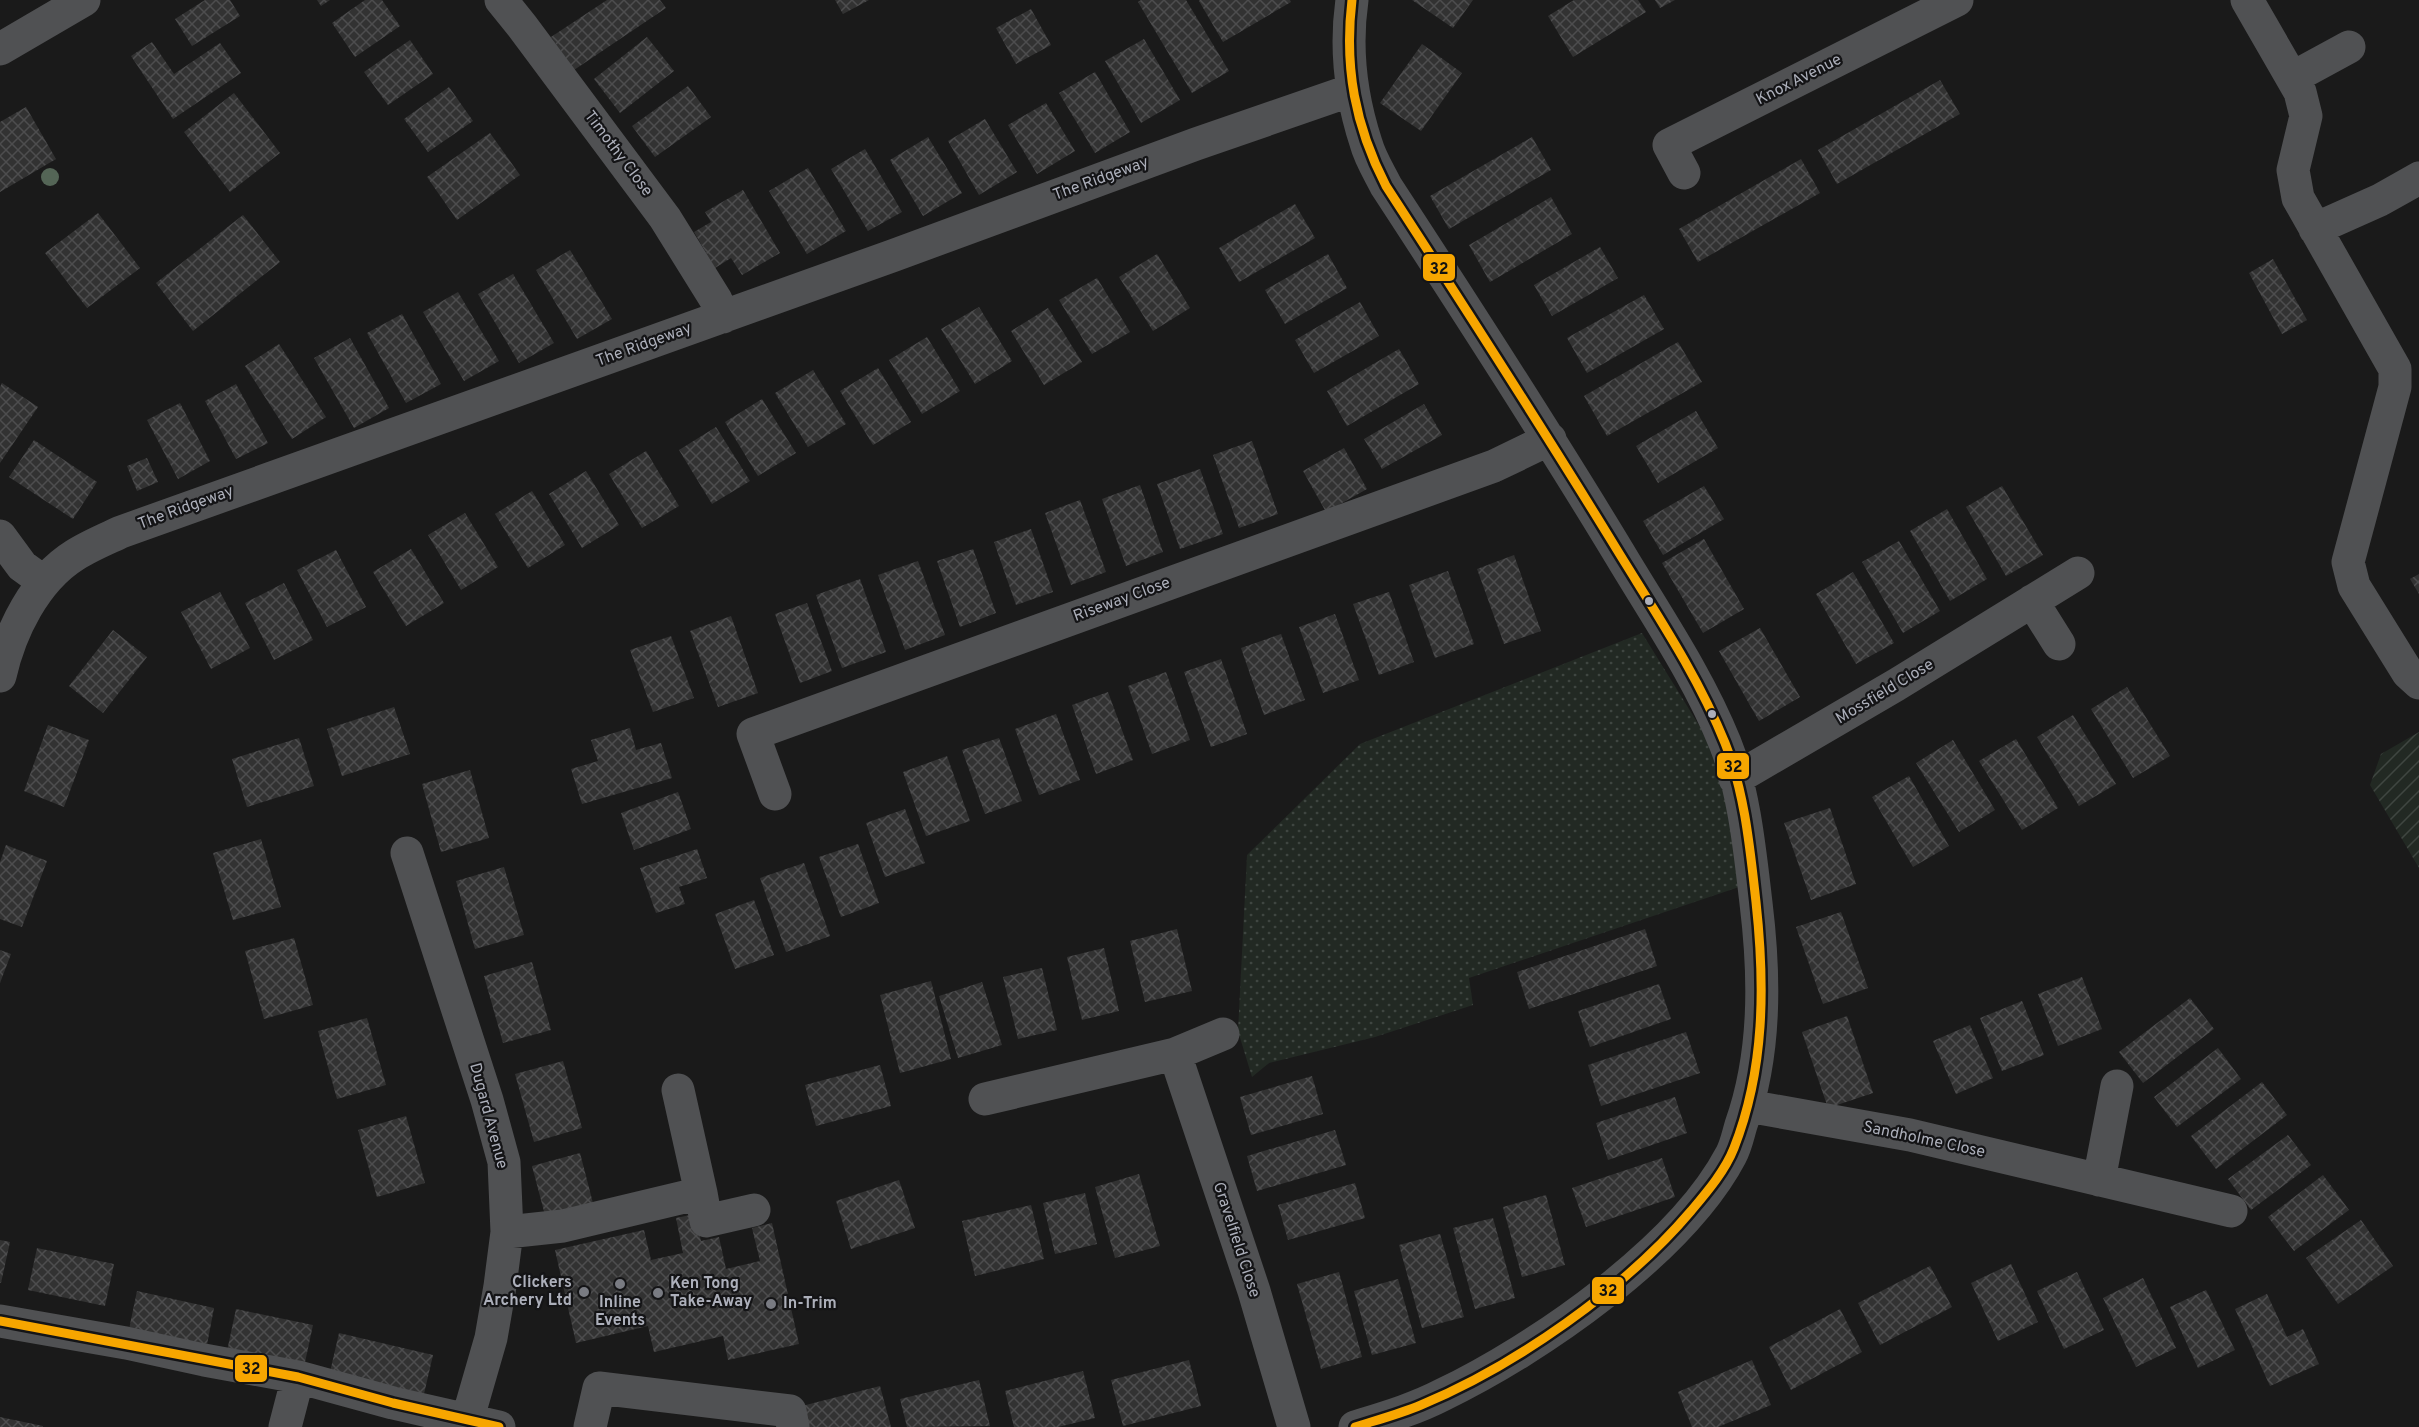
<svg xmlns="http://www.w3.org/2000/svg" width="2419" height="1427" viewBox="0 0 2419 1427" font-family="Overpass,sans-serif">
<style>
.park{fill:url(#park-dots)}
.garden{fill:url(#garden-furrows)}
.building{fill:url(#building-cross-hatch)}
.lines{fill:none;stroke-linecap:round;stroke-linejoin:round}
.minor{stroke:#505153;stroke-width:33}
.bus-1-casing{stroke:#141416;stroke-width:14}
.bus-1{stroke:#f7a600;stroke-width:9}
.tree{fill:#546556}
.bus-dot{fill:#acafba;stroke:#141416;stroke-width:2}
.poi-dot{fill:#797b82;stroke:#141416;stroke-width:2}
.labels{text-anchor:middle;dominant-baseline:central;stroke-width:4.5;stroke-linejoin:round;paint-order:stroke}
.street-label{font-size:16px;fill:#acafba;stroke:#141416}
.poi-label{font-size:16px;font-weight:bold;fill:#acafba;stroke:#141416;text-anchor:start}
.line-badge{stroke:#141416;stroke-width:2}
.pale-badge-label{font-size:16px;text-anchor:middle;font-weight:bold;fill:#111}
</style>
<defs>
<pattern id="park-dots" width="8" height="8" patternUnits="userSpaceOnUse" patternTransform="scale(1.5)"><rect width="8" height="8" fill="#222923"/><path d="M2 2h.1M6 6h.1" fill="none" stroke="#3f4641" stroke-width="1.8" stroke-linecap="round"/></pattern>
<pattern id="garden-furrows" width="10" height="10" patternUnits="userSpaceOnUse" patternTransform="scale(1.5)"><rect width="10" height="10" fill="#222923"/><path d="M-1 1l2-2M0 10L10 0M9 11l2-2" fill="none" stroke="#3f4641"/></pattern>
<pattern id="building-cross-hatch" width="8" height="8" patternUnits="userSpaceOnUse" patternTransform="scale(1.5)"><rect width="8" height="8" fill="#323232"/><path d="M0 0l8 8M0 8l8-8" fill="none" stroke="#4d4d4e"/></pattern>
</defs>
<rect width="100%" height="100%" fill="#1a1a1a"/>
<path class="park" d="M1642,633L1723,764L1754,882L1469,978L1473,1005L1375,1037L1269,1063L1252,1077L1238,1031L1247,855L1360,744Z"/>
<path class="garden" d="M2419,732V868L2370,785L2381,754Z"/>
<path class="building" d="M205,0H230L240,16L192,46L175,19Z
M317,0H330L321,6Z
M365,0H382L400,26L355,57L332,23Z
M607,0H660L666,8L574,70L551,37Z
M835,0H869L843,14Z
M1141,0H1186L1229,71L1192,93L1138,2Z
M1200,0H1290L1291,2L1223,42L1199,1Z
M1412,0H1473L1453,28Z
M1574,0H1638L1646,12L1573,57L1548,16Z
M1655,0H1675L1660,8Z
M1031,9L1051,45L1016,64L996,28Z
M647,37L674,71L620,113L594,79Z
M1144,39L1180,100L1141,123L1105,61Z
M410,40L433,74L388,105L364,72Z
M152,42L174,74L220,43L241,73L173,119L131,56Z
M1422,44L1462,73L1421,131L1380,103Z
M1095,72L1130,132L1095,153L1059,93Z
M1940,80L1960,114L1837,184L1818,150Z
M688,86L711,117L655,157L632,126Z
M449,87L473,121L428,152L404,119Z
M234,93L280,153L230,192L184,132Z
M1046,103L1075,151L1037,174L1008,125Z
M26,107L56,159L0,192V122Z
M985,119L1017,172L979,195L948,141Z
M490,133L520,175L457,220L427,177Z
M928,137L962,193L923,216L890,160Z
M1532,137L1551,170L1449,229L1430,196Z
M865,149L902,212L868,231L831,169Z
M1801,159L1820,193L1698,262L1679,229Z
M808,168L846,231L807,254L769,191Z
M743,190L780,253L742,275L731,258L715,268L694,232L711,222L705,212Z
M1551,197L1572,234L1490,282L1469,245Z
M1295,204L1315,238L1239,282L1219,248Z
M98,213L140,268L87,308L45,253Z
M243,215L280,262L193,331L156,283Z
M1600,247L1618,278L1552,316L1534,285Z
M570,250L612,319L577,339L536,270Z
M1157,254L1190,308L1153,331L1119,277Z
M1328,254L1347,288L1285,324L1265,290Z
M2273,259L2307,320L2282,334L2249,273Z
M513,274L554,343L519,363L478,294Z
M1097,278L1130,332L1092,354L1059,300Z
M458,292L499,361L464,381L423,312Z
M1644,295L1664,329L1587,373L1567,338Z
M1360,302L1379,336L1314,373L1295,340Z
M979,307L1012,361L975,384L941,329Z
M1048,308L1082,362L1044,385L1011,331Z
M402,314L441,384L406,403L367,333Z
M927,337L960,391L922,414L889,360Z
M350,338L389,408L354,428L314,358Z
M1678,342L1702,382L1607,436L1584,396Z
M279,344L326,417L292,439L245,366Z
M1399,349L1419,384L1347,426L1327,391Z
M878,368L911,422L873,445L840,391Z
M813,370L846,424L808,447L775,393Z
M2,383L38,407L0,463V387Z
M236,384L268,443L236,459L205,401Z
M762,399L796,453L758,476L725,422Z
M180,403L210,461L178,479L147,420Z
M1424,404L1442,435L1382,469L1364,439Z
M1696,411L1718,448L1658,483L1636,446Z
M716,427L750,481L712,504L679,450Z
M34,440L97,482L73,519L9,477Z
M1252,441L1278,514L1239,528L1213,455Z
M1344,448L1367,489L1326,512L1303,471Z
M646,451L679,506L642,528L609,474Z
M147,458L158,482L137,491L127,466Z
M1200,469L1223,534L1180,549L1157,484Z
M586,471L619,525L582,548L549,494Z
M1140,485L1163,552L1126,566L1102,499Z
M1704,486L1724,519L1663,555L1643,521Z
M2002,486L2043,555L2006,576L1966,507Z
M532,491L565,545L528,568L495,514Z
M1080,500L1106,572L1071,585L1045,513Z
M1947,509L1987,579L1950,601L1910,531Z
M465,513L498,567L461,590L428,535Z
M1031,529L1053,592L1016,605L994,542Z
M1704,539L1744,609L1703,633L1662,563Z
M1899,541L1940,611L1903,633L1862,562Z
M411,549L444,603L406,626L373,572Z
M973,549L996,613L960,627L937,561Z
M336,550L366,607L327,627L297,570Z
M1514,555L1541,631L1504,644L1477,569Z
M918,561L945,635L905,650L878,575Z
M1448,571L1474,644L1435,658L1409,585Z
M1853,572L1894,643L1856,664L1816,594Z
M2419,574V594L2410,579Z
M860,579L886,652L842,668L816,595Z
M284,583L313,640L274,660L245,603Z
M220,592L250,648L211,669L181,612Z
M1389,592L1414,662L1379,675L1353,604Z
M807,603L832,671L800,683L775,614Z
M1335,614L1359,680L1323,693L1299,627Z
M731,616L758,693L718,707L690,631Z
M1760,628L1800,697L1759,721L1719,651Z
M113,630L147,657L103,713L69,686Z
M1281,634L1305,700L1264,715L1241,648Z
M671,636L694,698L653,712L630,650Z
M1221,659L1247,734L1211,747L1184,672Z
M1166,672L1190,740L1152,754L1128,686Z
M2127,687L2170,756L2133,778L2091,709Z
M1108,692L1133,760L1096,774L1072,705Z
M394,707L410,754L342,776L327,729Z
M1056,714L1080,780L1039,795L1015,729Z
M2073,715L2116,784L2079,806L2037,737Z
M48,725L89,740L64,807L24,791Z
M630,728L636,750L661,743L672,778L582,804L571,769L598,761L591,740Z
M299,738L314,786L247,807L232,759Z
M999,738L1022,801L985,814L962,750Z
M2016,739L2058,808L2022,830L1979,761Z
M1953,740L1995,810L1959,832L1916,763Z
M947,756L970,821L926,836L903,772Z
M470,770L489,838L441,852L422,784Z
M1909,776L1949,846L1913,867L1872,797Z
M678,792L691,829L634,850L621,813Z
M1830,808L1856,884L1811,900L1784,823Z
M905,809L925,863L885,877L866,823Z
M261,839L281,907L233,920L213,853Z
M858,844L879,903L841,917L819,857Z
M6,845L47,861L22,927L0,919V862Z
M697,849L707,878L679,887L685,904L656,913L640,868Z
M804,863L830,936L786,952L760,878Z
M504,867L524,935L475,949L456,881Z
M754,900L774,955L735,969L715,914Z
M1841,912L1868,988L1823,1004L1796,927Z
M1177,929L1192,991L1145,1002L1130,941Z
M1645,929L1657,966L1529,1009L1517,972Z
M294,938L313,1005L264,1019L245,951Z
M1104,948L1119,1011L1082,1020L1067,957Z
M0,950L11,954L0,983Z
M532,962L551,1030L503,1043L484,976Z
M1042,968L1057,1030L1018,1039L1003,977Z
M2082,977L2102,1029L2058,1046L2038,994Z
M931,981L951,1059L900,1073L880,995Z
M982,982L1002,1045L958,1058L939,996Z
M1659,984L1671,1019L1590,1047L1578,1011Z
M2190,998L2214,1029L2143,1083L2119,1052Z
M2022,1001L2044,1055L2002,1071L1980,1018Z
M1847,1016L1873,1093L1828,1108L1802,1032Z
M367,1018L386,1085L337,1099L318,1031Z
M1970,1025L1993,1078L1956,1094L1933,1041Z
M1686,1032L1700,1073L1601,1106L1588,1065Z
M2218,1048L2241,1079L2177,1127L2154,1097Z
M563,1061L582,1128L534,1142L515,1074Z
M880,1065L891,1106L816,1126L805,1085Z
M1312,1076L1323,1114L1251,1135L1240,1097Z
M2262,1082L2287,1115L2216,1169L2191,1136Z
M1675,1097L1687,1133L1608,1160L1596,1123Z
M406,1116L425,1183L377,1197L358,1130Z
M1335,1130L1346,1165L1257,1191L1247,1156Z
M2288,1135L2311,1165L2251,1210L2228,1179Z
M580,1153L594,1207L546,1219L532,1166Z
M1662,1158L1675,1197L1586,1227L1572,1188Z
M1139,1174L1160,1246L1115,1258L1095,1187Z
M2323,1175L2349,1210L2294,1251L2268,1217Z
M899,1180L915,1228L851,1249L836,1201Z
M1355,1183L1365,1218L1288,1240L1278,1205Z
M1085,1193L1097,1244L1055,1254L1043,1203Z
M1546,1195L1565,1265L1522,1277L1503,1207Z
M1031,1205L1044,1259L975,1276L962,1221Z
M695,1214L701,1241L719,1237L726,1269L760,1261L752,1228L772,1223L799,1344L728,1360L723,1336L654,1352L648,1326L576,1343L555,1250L644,1230L651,1260L683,1253L676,1218Z
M1493,1218L1515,1298L1475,1309L1453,1228Z
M2361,1220L2393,1266L2338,1304L2306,1258Z
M1440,1234L1464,1317L1422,1328L1399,1245Z
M0,1240L10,1242L1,1283H0Z
M37,1248L114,1264L105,1306L28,1290Z
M2011,1264L2038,1322L1998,1341L1971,1283Z
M1930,1266L1952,1307L1880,1345L1858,1303Z
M1339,1272L1362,1357L1321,1369L1297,1284Z
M2077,1272L2104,1330L2064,1349L2037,1291Z
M2143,1278L2176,1348L2136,1367L2103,1298Z
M1398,1279L1416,1343L1372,1355L1354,1291Z
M2206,1290L2235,1350L2198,1368L2170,1307Z
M137,1291L214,1308L206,1350L128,1334Z
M2267,1294L2287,1337L2303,1329L2319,1364L2270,1386L2235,1309Z
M236,1309L313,1325L304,1367L227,1351Z
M1840,1309L1862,1352L1791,1390L1769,1347Z
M339,1333L433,1355L424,1394L330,1372Z
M1189,1360L1201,1406L1123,1426L1111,1380Z
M1752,1360L1771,1405L1718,1427H1692L1678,1392Z
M1083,1371L1095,1418L1058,1427H1014L1005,1391Z
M979,1380L990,1426L907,1427L900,1399Z
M880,1386L891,1427H807L802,1406Z
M0,1417L43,1426V1427H0Z"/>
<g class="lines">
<path class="minor" d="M501,0L522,26L665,218L716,300L723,317
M1352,0C1345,48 1351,97 1366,143C1370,158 1379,172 1386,186C1465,307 1544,429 1619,553C1656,615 1698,676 1725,743C1744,790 1750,852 1756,903C1765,977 1766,1054 1741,1125C1738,1135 1736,1146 1731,1155C1681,1250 1538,1349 1442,1395C1415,1409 1384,1418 1355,1427
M2247,0L2300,92L2306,116L2293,170L2298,198L2395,369V387L2348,562L2354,586L2408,673L2419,683
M0,49L84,0
M2292,78L2349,47
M1684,173L1669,145L1957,0
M2315,229L2380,200L2419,178
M0,536L22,566L44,582
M2032,601L2059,644
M0,676C10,631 35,580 75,555C89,546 106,539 121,532L892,256L1196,144L1352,90
M1735,779L1896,685L2078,573
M775,794L753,734L1494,466L1550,439
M407,853L487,1100L504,1162L507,1232L500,1286L491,1338L467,1421
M1223,1034L1175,1054L1254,1291L1294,1427
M985,1099L1175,1054
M1748,1106L1910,1135L2231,1211
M2099,1180L2117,1086
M701,1193L706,1221L754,1210
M507,1232L563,1226L701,1193L678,1090
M0,1321L126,1343L204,1360L298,1377L393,1403L499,1427
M285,1427L298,1377
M590,1427L599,1388L790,1411L793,1427"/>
<g class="bus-1-casing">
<path id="bus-1" d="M1352,0C1344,67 1355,126 1386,186C1462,303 1538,421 1611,540C1651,606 1696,671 1725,743C1745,793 1750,849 1756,902C1765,985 1765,1069 1734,1148C1725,1171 1707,1192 1691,1211C1625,1289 1515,1366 1421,1405C1400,1414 1377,1420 1355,1427
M0,1321L298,1377L393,1403L499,1427"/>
</g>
<use href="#bus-1" class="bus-1"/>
</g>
<circle class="tree" cx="50" cy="177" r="9"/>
<g class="bus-dot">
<circle cx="1649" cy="601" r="5"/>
<circle cx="1712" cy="714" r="5"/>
</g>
<g class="poi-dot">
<circle cx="620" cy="1284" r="6"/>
<circle cx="584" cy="1292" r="6"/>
<circle cx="658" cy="1293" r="6"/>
<circle cx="771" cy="1304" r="6"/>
</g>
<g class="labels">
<g class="street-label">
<text transform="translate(1799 80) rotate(-27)">Knox Avenue</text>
<text transform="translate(618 154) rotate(53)">Timothy Close</text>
<text transform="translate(1101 179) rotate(-20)">The Ridgeway</text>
<text transform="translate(644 345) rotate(-20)">The Ridgeway</text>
<text transform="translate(186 508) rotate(-20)">The Ridgeway</text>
<text transform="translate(1122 600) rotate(-20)">Riseway Close</text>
<text transform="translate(1885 692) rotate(-31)">Mossfield Close</text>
<text transform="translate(488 1116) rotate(75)">Dugard Avenue</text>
<text transform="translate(1924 1140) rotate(12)">Sandholme Close</text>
<text transform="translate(1236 1240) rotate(72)">Gravelfield Close</text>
</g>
<g class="poi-label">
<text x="572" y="1283" text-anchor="end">Clickers<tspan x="572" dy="18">Archery Ltd</tspan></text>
<text x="670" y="1284">Ken Tong<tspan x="670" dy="18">Take-Away</tspan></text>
<text x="620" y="1303" text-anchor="middle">Inline<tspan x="620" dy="18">Events</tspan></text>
<text x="783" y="1304">In-Trim</text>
</g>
</g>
<g class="line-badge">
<rect x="1422" y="253" width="34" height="29" rx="6" fill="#f7a600"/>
<rect x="1716" y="752" width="34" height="28" rx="6" fill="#f7a600"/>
<rect x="1591" y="1276" width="34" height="29" rx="6" fill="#f7a600"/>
<rect x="234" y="1354" width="34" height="29" rx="6" fill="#f7a600"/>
</g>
<g class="pale-badge-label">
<text x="1439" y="274">32</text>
<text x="1733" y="772">32</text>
<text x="1608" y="1296">32</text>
<text x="251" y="1374">32</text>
</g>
</svg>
